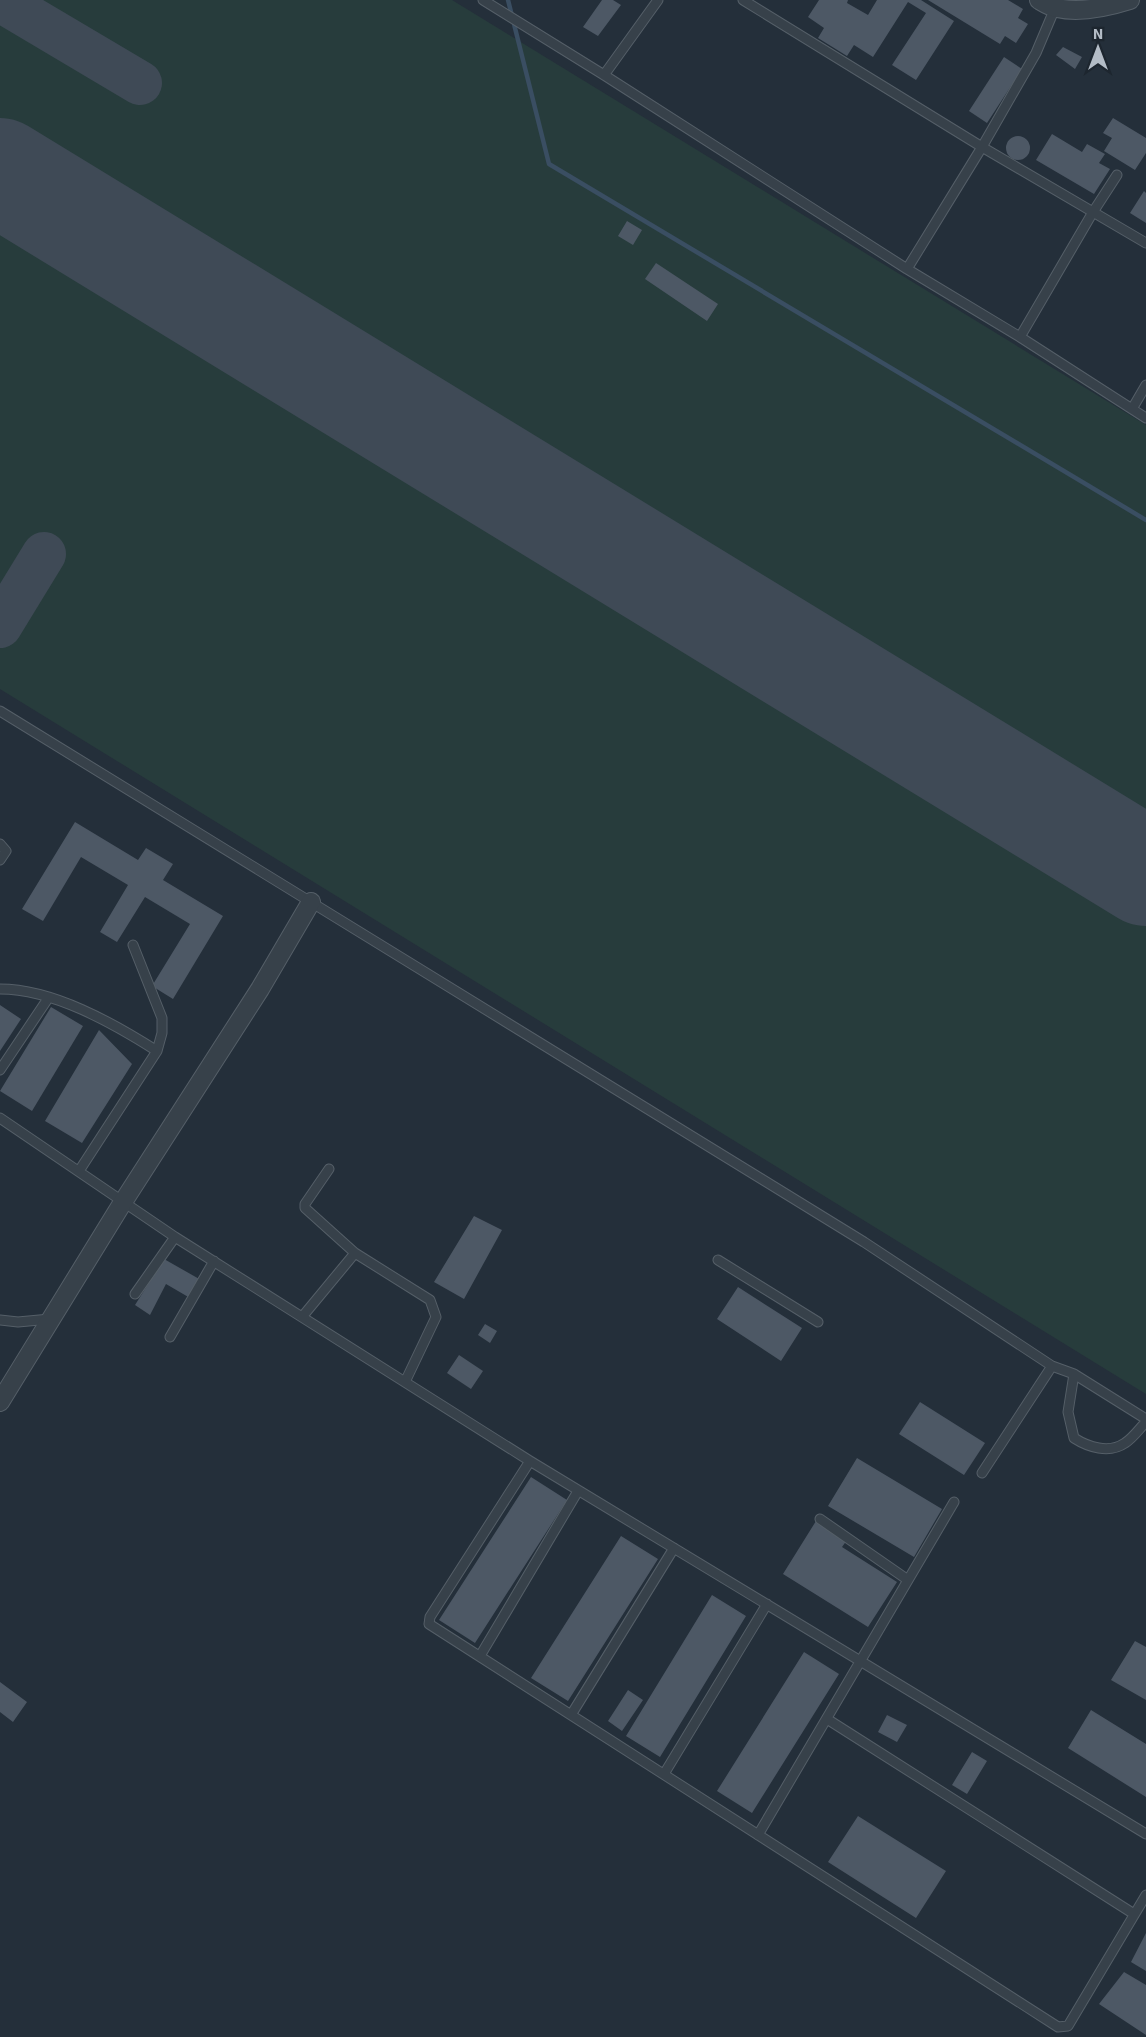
<svg xmlns="http://www.w3.org/2000/svg" width="1146" height="2037" viewBox="0 0 1146 2037" font-family="'Source Sans 3',sans-serif">
<style>
.green{fill:#273c3c}
.lines{fill:none;stroke-linecap:round;stroke-linejoin:round}
.stream{stroke:#3a4e62;stroke-width:4.5}
.taxiway{stroke:#3f4a56;stroke-width:44}
.runway{stroke:#3f4a56;stroke-width:108}
.building{fill:#4d5865}
.lane-casing{stroke:#555f68;stroke-width:11}
.street-casing{stroke:#555f68;stroke-width:20}
.lane{stroke:#37414a;stroke-width:9}
.street{stroke:#37414a;stroke-width:18}
</style>
<rect width="100%" height="100%" fill="#242f3a"/>
<path class="green" d="M0,0H452L1146,425V1394L0,689Z"/>
<g class="lines">
<path class="stream" d="M508,0L549,164L1146,520"/>
<path class="taxiway" d="M0,0L140,83
M0,626L44,554"/>
<path class="runway" d="M0,172L1146,872"/>
</g>
<path class="building" d="M602,0H613L621,5L598,36L583,27Z
M819,0H848L847,3L868,15L877,0H921L954,21L916,80L892,65L926,13L908,2L873,57L854,45L847,56L818,38L824,28L808,17Z
M928,0H1008L1023,9L1018,18L1028,24L1016,43L1005,36L1000,44Z
M1063,47L1082,57L1075,69L1056,55Z
M1004,57L1022,69L987,123L969,111Z
M1113,118L1146,138V153L1135,170L1104,151L1112,138L1103,133Z
M1052,134L1082,152L1087,144L1105,154L1099,163L1110,169L1094,194L1036,160Z
M1006 148a12 12 0 1 1 24 0a12 12 0 1 1-24 0Z
M1144,191L1146,193V223L1130,213Z
M627,221L642,230L633,245L618,236Z
M656,263L718,304L707,321L645,279Z
M75,822L138,860L146,848L173,864L163,880L223,916L173,999L152,986L190,924L145,897L117,942L100,932L128,885L81,857L43,921L22,909Z
M0,1005L21,1019L0,1051Z
M51,1007L83,1026L32,1111L0,1091Z
M99,1030L132,1064L82,1143L45,1121Z
M474,1216L502,1230L464,1299L434,1282Z
M164,1259L201,1280L190,1298L166,1284L150,1315L135,1305Z
M738,1287L802,1328L781,1361L717,1319Z
M485,1324L497,1331L490,1343L478,1335Z
M459,1355L483,1371L471,1389L447,1373Z
M920,1402L985,1443L964,1475L899,1434Z
M857,1458L942,1509L914,1557L828,1506Z
M531,1477L567,1500L475,1643L439,1620Z
M816,1521L847,1540L842,1547L897,1582L868,1627L783,1574Z
M621,1536L658,1559L568,1701L531,1678Z
M712,1595L746,1616L660,1757L626,1736Z
M1135,1641L1146,1647V1700L1111,1680Z
M804,1652L839,1674L752,1813L717,1791Z
M0,1682L27,1702L13,1722L0,1712Z
M628,1690L643,1700L622,1731L608,1721Z
M1091,1710L1146,1744V1797L1068,1748Z
M887,1715L907,1725L897,1742L878,1732Z
M972,1752L987,1761L967,1794L952,1785Z
M858,1816L946,1871L916,1918L828,1862Z
M1146,1933V1971L1131,1962Z
M1124,1972L1146,1985V2035L1099,2004Z"/>
<g class="lines">
<g class="lane-casing">
<path id="lane" d="M483,0L604,75L907,269L1020,337L1146,418
M743,0L982,147L1146,243
M604,75L658,0
M907,269L982,147L1036,53L1055,8
M1020,337L1093,212L1117,175
M1132,409L1146,385
M0,711L864,1242L1052,1366L1074,1374L1146,1419
M0,844L6,851L0,860
M0,989C53,989 113,1023 157,1051
M0,1070L49,997
M0,1118L175,1237L530,1461L1146,1834
M79,1171L157,1051L162,1033V1018L133,945
M355,1253L430,1300L436,1317L405,1382
M718,1260L818,1322
M135,1294L175,1237
M302,1317L355,1253L305,1208V1204L329,1169
M0,1320L18,1322L50,1319
M170,1337L214,1261
M1074,1374L1068,1412L1074,1438C1088,1447 1109,1454 1125,1443C1133,1438 1139,1429 1146,1422
M530,1461L430,1617L429,1624L1058,2027L1068,2026L1146,1895
M982,1473L1052,1366
M820,1519L908,1580
M480,1656L578,1491
M571,1715L674,1548
M827,1719L1134,1914
M664,1774L767,1604
M758,1835L954,1502"/>
</g>
<g class="street-casing">
<path id="street" d="M1039,0C1044,3 1050,7 1057,8C1079,13 1108,7 1130,0
M0,1402L123,1202L260,989L311,902"/>
</g>
<use href="#lane" class="lane"/>
<use href="#street" class="street"/>
</g>
<g transform="translate(1098 48)" stroke="#1d262f" stroke-width="4.5" paint-order="stroke">
<path d="M0-4.5L10 22L0 15L-10 22Z" fill="#b3bcc6"/>
<text y="-9" font-size="16" font-weight="bold" text-anchor="middle" fill="#b3bcc6">N</text>
</g>
</svg>
